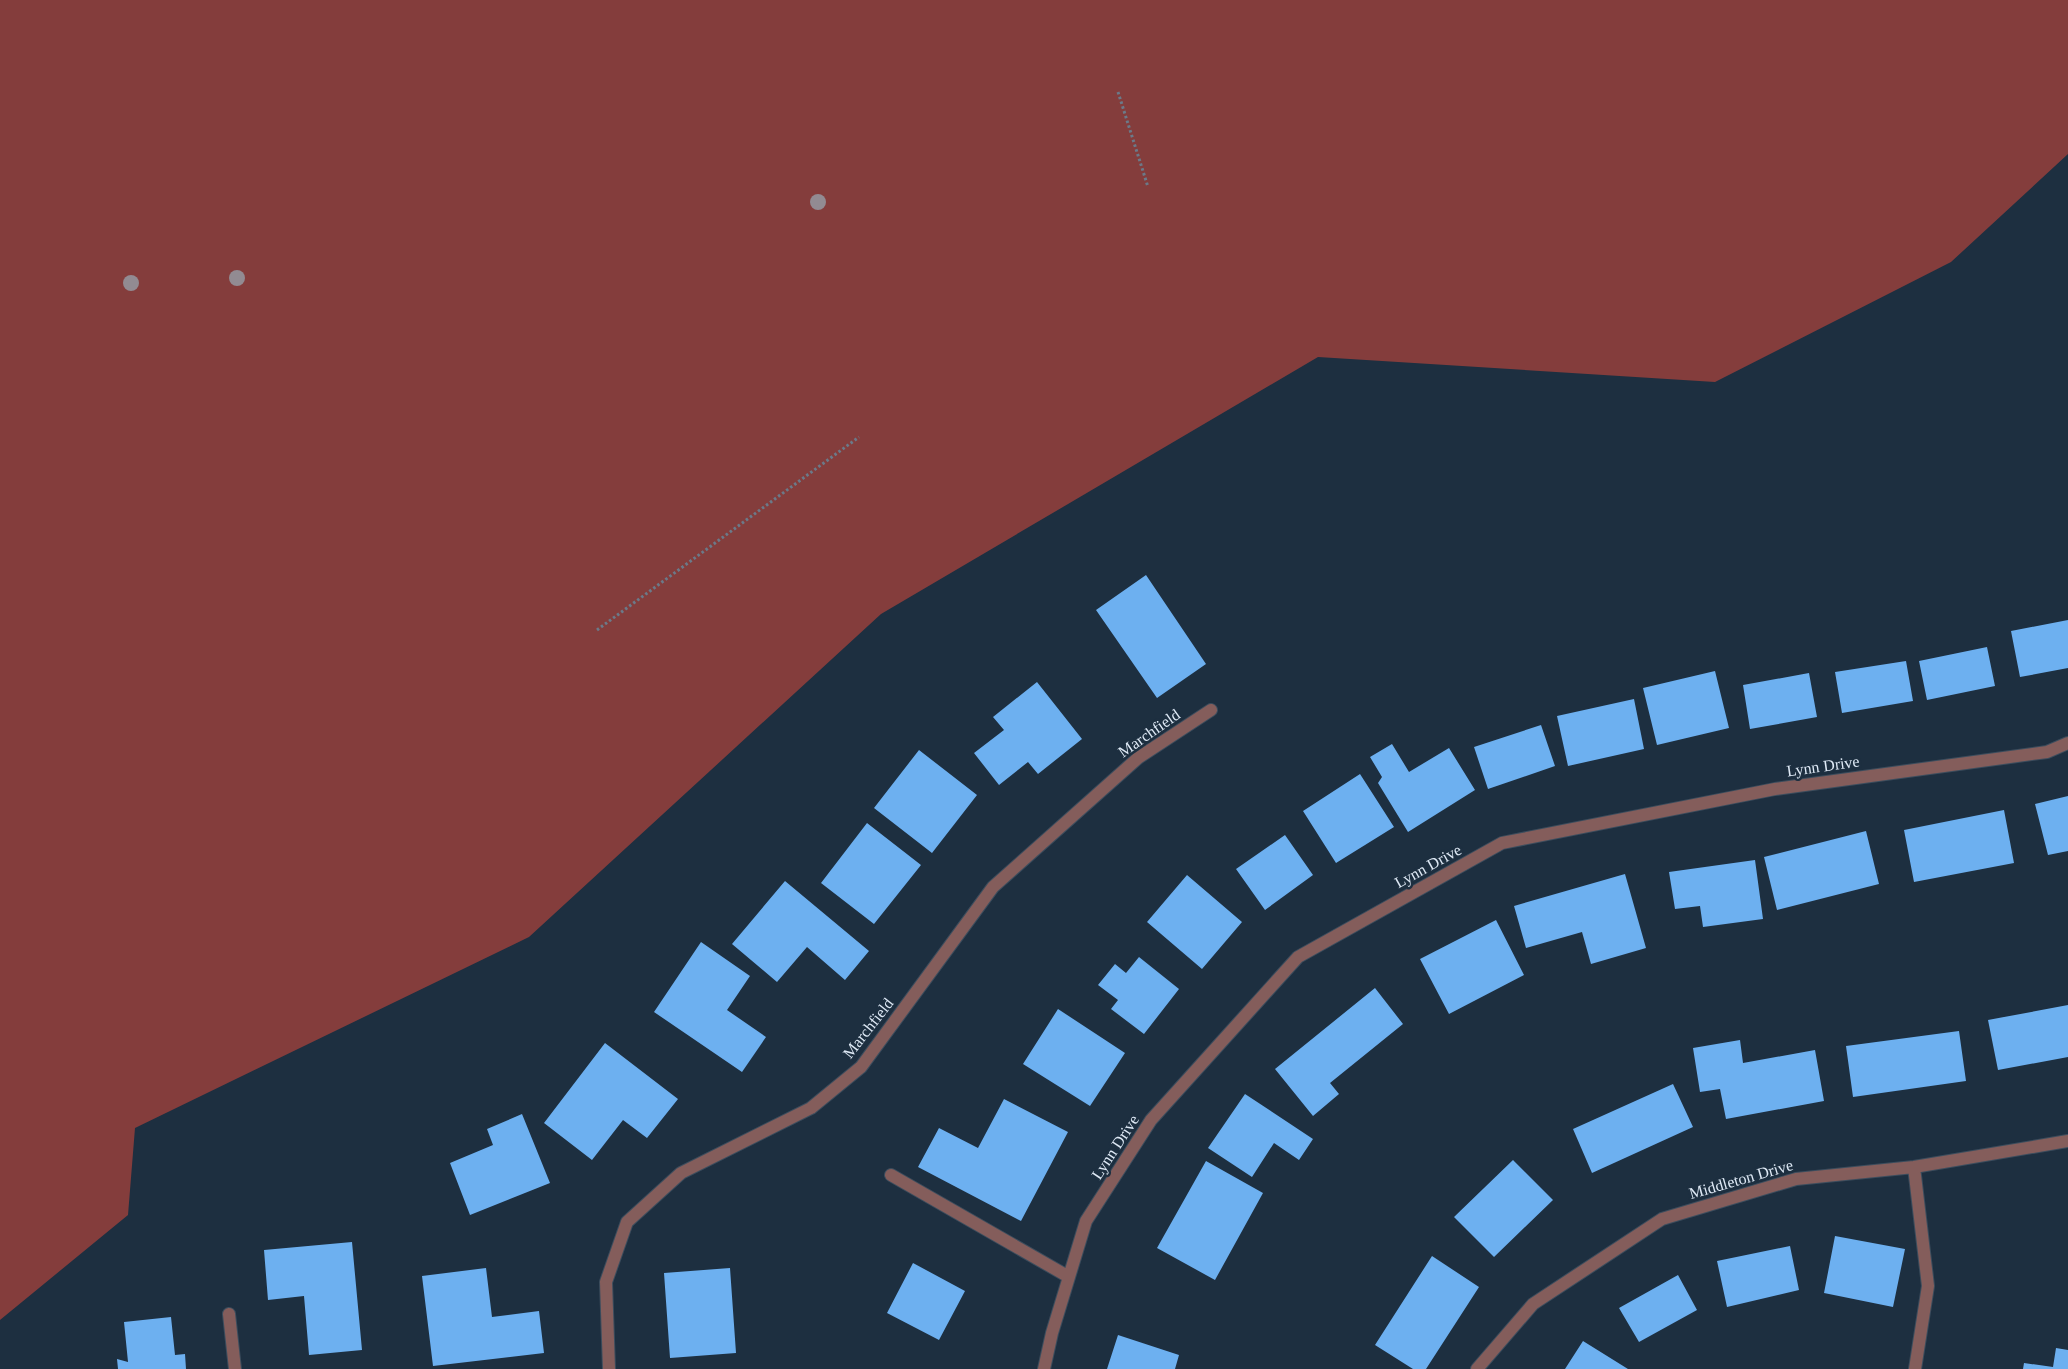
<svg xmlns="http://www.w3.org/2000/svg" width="2068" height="1369" viewBox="0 0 2068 1369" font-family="Georgia,serif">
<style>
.green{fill:#843d3c}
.building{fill:#6db0f0}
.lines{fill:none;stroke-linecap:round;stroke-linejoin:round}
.minor-casing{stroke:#3c4d5d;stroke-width:14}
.path{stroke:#6b7a89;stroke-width:3;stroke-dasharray:2.5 2.5;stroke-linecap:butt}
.minor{stroke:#845d5b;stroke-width:12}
.tree{fill:#928b92}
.labels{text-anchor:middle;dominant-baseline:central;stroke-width:5;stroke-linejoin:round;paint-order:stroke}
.street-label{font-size:16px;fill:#dee9f5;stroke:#1d2f40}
</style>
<rect width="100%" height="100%" fill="#1d2f40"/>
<path class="green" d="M0,0H2068V154L1951,262L1715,382L1318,357L881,614L529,937L135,1128L128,1215L0,1320Z"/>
<path class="building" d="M1146,575L1206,664L1157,698L1096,610Z
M2068,620V668L2020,677L2011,631Z
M1987,647L1995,686L1927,700L1919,661Z
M1906,661L1913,701L1842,713L1835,672Z
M1715,671L1729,728L1657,745L1643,688Z
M1809,673L1817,717L1750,729L1743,685Z
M1037,682L1082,739L1038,774L1028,762L999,785L974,753L1004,730L993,717Z
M1634,699L1644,749L1568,766L1557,716Z
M1541,725L1555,766L1488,789L1474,747Z
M1392,744L1409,772L1449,748L1475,790L1408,832L1378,783L1382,777L1370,757Z
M919,750L977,795L932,853L874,808Z
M1360,774L1394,827L1336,863L1303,811Z
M2068,796V851L2048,855L2035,804Z
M2004,810L2014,863L1914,882L1904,830Z
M867,823L921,865L874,924L821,883Z
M1866,831L1879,884L1777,910L1764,857Z
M1285,835L1313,875L1265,910L1236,869Z
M1755,860L1763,919L1703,927L1700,906L1675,909L1669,872Z
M1625,874L1646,948L1591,964L1582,932L1526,948L1514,906Z
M1187,875L1242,922L1202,969L1147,922Z
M785,881L869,951L845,980L807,947L777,982L732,944Z
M1496,920L1524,975L1449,1014L1420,959Z
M701,942L750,976L727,1010L766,1037L742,1072L654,1012Z
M1139,957L1179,989L1144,1034L1111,1009L1118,1000L1098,985L1115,964L1126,973Z
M1375,988L1403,1024L1330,1083L1339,1094L1313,1116L1275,1069Z
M2068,1005V1057L1998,1070L1988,1020Z
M1058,1009L1125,1053L1090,1106L1023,1064Z
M1959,1031L1966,1081L1853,1097L1846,1046Z
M1740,1040L1743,1063L1815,1050L1824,1101L1726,1119L1720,1089L1700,1092L1693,1048Z
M605,1043L678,1099L647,1138L623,1120L592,1160L544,1123Z
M1673,1084L1693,1127L1592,1173L1573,1129Z
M1245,1094L1313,1139L1299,1160L1274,1143L1252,1177L1208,1148Z
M1004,1099L1068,1132L1021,1221L918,1167L939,1128L978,1148Z
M522,1114L550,1183L470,1215L450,1163L493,1145L487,1129Z
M1513,1160L1553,1200L1494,1257L1454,1217Z
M1206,1161L1263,1193L1215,1280L1157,1248Z
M1835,1236L1905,1249L1893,1307L1824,1293Z
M352,1242L362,1350L309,1355L304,1296L268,1300L264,1250Z
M1790,1246L1799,1290L1727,1307L1717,1261Z
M1432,1256L1479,1287L1426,1369H1413L1375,1345Z
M913,1263L965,1291L939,1340L887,1313Z
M486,1268L492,1317L539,1311L544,1353L433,1366L422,1276Z
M730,1268L736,1353L670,1358L664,1273Z
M1678,1275L1697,1310L1639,1342L1619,1308Z
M171,1317L175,1355L185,1354L186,1369H118L117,1359L128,1362L124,1322Z
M1118,1335L1179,1355L1175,1369H1107Z
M1583,1341L1628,1369H1565Z
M2056,1348L2068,1350V1369H2023L2024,1363L2053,1367Z"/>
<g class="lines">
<g class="minor-casing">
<path id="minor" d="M1914,1167L1928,1286L1915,1369
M891,1175L1069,1277
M229,1314L235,1369
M609,1369L606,1282L627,1222L681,1173L811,1108L861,1067L993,887L1138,758L1211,710
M1044,1369L1052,1333L1086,1221L1151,1120L1298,957L1502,843L1775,789L2047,752L2068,743
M1477,1369L1533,1304L1662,1219L1796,1179L1914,1167L2068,1141"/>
</g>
<path class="path" d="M1118,92L1148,187
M597,630L859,437"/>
<use href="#minor" class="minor"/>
</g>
<g class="tree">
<circle cx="818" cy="202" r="8"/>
<circle cx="237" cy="278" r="8"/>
<circle cx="131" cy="283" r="8"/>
</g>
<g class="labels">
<g class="street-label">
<text transform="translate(1149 733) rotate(-35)">Marchfield</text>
<text transform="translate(1823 766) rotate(-8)">Lynn Drive</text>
<text transform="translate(1428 866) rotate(-29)">Lynn Drive</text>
<text transform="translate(868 1028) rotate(-52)">Marchfield</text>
<text transform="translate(1115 1147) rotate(-57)">Lynn Drive</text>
<text transform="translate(1741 1179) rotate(-16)">Middleton Drive</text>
</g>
</g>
</svg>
